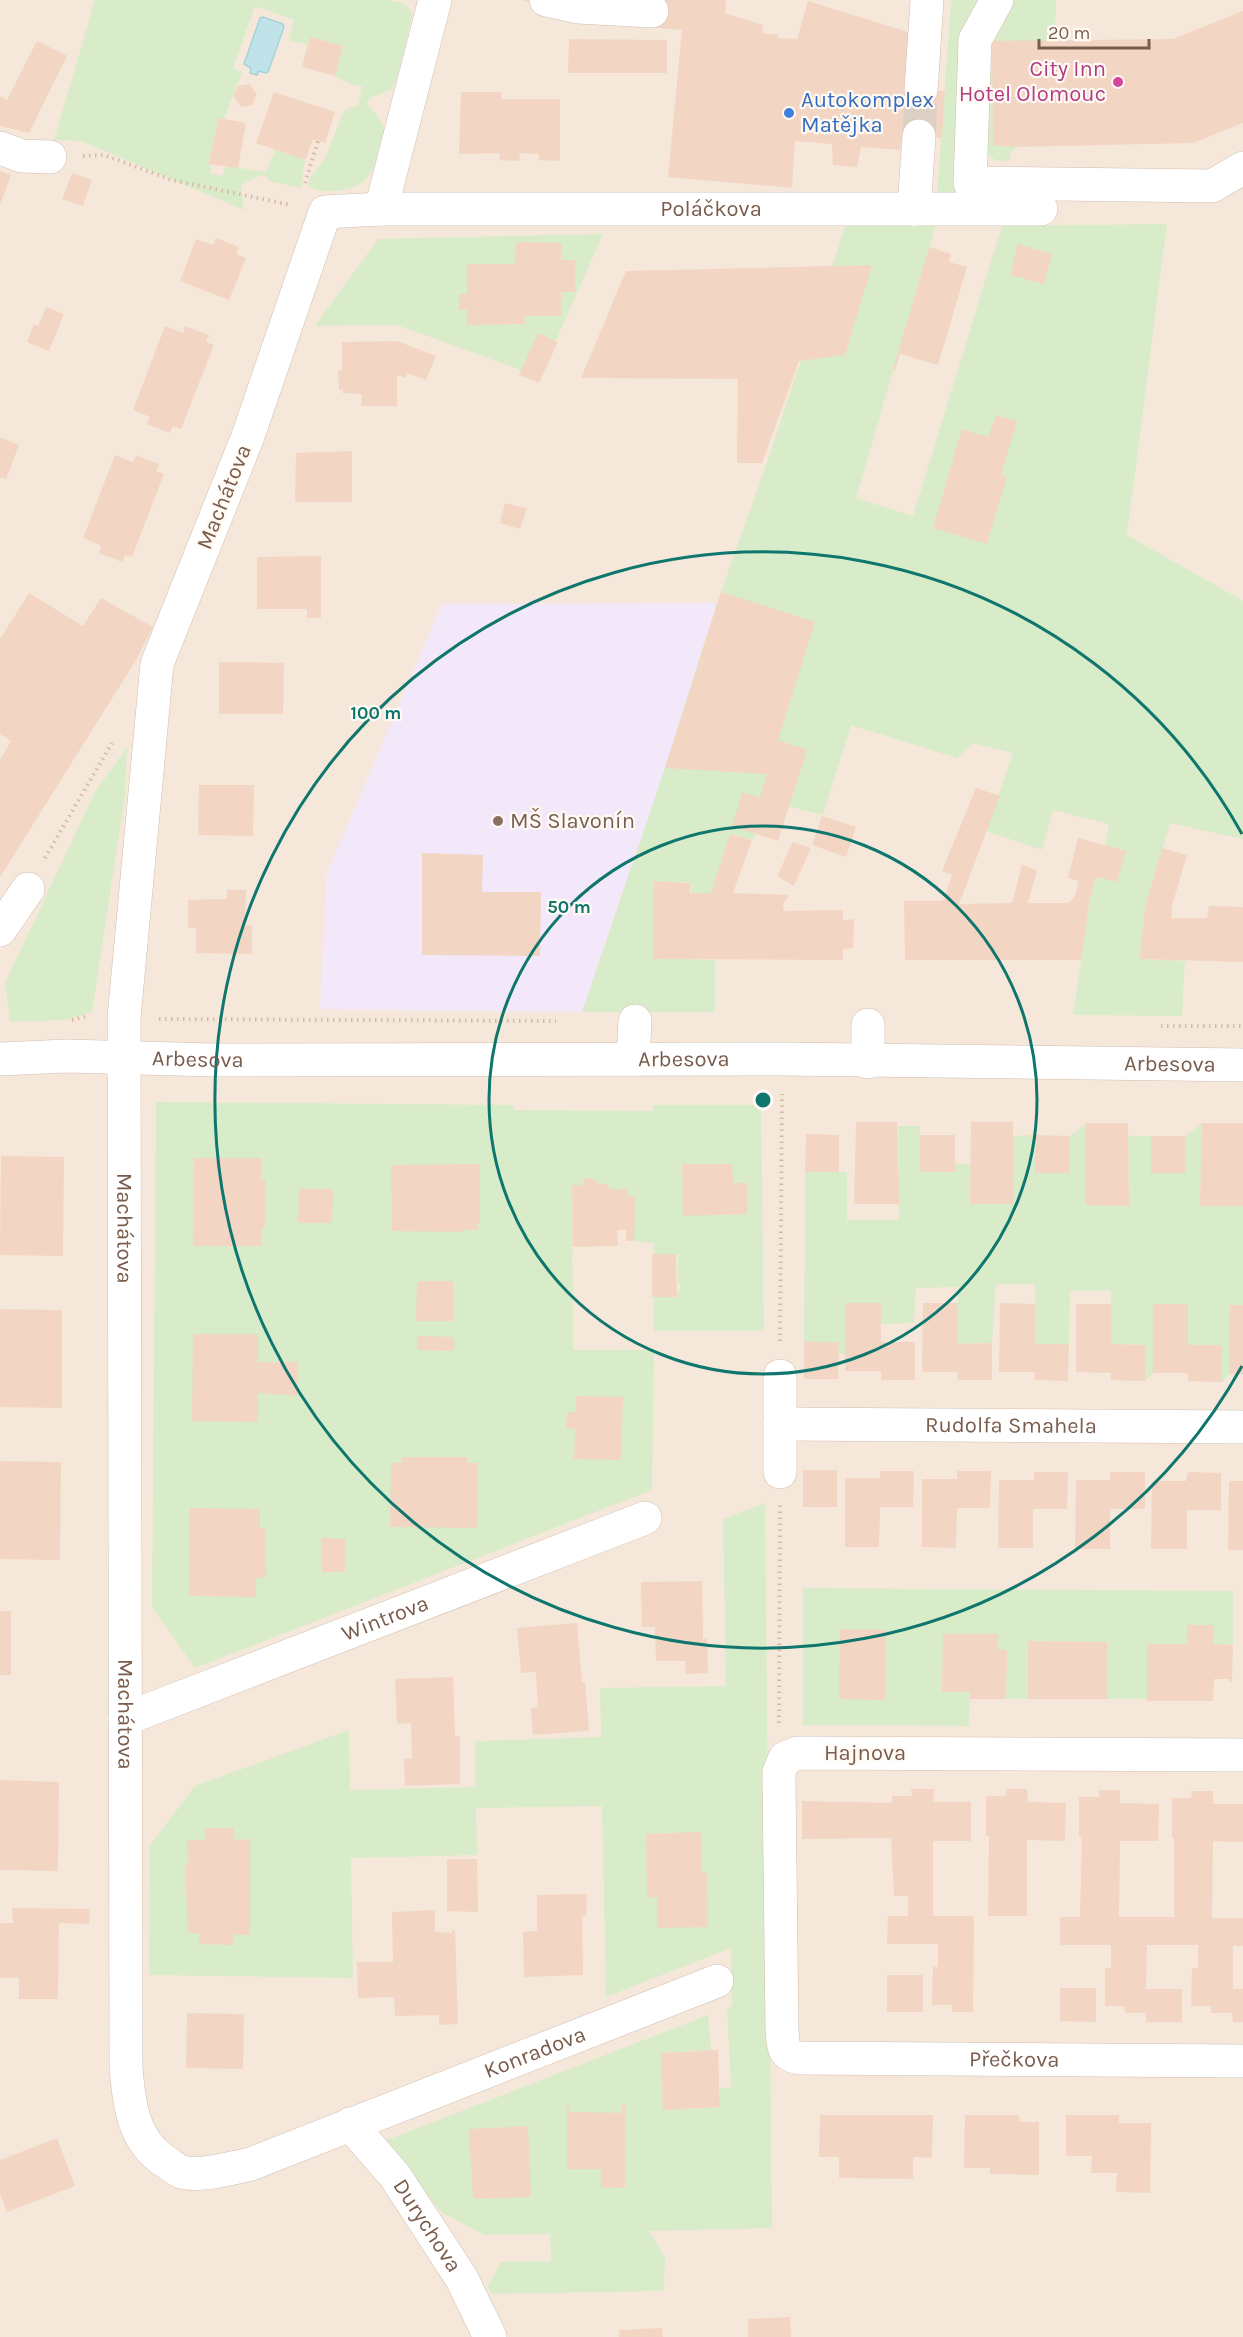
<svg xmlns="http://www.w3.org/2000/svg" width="1243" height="2337" viewBox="0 0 1243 2337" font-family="Karla,sans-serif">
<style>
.residential{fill:#f5e8da}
.education{fill:#f3e8fa}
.green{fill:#d8ecc9}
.water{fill:#bfe3e8;stroke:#a5d3da;stroke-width:1.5}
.building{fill:#f3d5c3}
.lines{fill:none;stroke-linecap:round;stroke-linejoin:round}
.minor-tunnel{stroke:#dcd0c4;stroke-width:33;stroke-dasharray:33 16;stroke-linecap:butt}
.minor-casing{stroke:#d1beb0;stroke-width:34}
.path{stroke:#d9b8a5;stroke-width:4;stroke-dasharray:1.5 4.5;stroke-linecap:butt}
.minor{stroke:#fff;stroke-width:33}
.ring{fill:none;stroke:#0f766e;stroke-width:3}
.hotel-dot{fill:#d1479c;stroke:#fffaf3;stroke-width:2}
.shop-dot{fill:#3f7fe0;stroke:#fffaf3;stroke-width:2}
.education-dot{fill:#8d6e63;stroke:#fffaf3;stroke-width:2}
.labels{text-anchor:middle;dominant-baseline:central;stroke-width:4.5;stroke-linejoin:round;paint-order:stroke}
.hotel-label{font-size:22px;fill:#b23c85;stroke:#fffaf3;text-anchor:end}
.shop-label{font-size:22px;fill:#366cbe;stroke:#fffaf3;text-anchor:start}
.street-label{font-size:22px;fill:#7a5c4d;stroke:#fffaf3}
.education-label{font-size:22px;fill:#785e54;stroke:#fffaf3;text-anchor:start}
.centre{fill:#0f766e;stroke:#fffaf3;stroke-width:3}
.ring-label{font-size:18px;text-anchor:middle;font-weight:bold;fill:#0f766e;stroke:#fffaf3;stroke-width:4.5;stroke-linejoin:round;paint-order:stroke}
</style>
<rect width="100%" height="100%" fill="#fdf6ec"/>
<path class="residential" d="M0,0H1243V2337H0Z"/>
<path class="education" d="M717,603L665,768L582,1012L320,1009L327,873L442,604Z"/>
<path class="green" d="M95,0H386C398,2 408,2 412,15L397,79L392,89L372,97L366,103L376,114L384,128C374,166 377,189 330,191C322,191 313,191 308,185L310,177L324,161L344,111L351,107H357L362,86L352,85L335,76L343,46L310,37L307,45L289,40L294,20L255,6L233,68L242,72L224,119L219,118L208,163L211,164L210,173L222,176L226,166L266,172L275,150L305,160L301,188L269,181L266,176C255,173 251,182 241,185L244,210L81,141L54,140Z
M954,0H987L958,196L937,195L951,2Z
M1009,0H1056L1055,41L994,145L1016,147L1010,154V160C999,163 992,160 985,151L986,37Z
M846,224H936L856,498L913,516L1002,226L1167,224L1127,535L1243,601V839L1170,823L1145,908L1140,959L1185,961L1182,1016L1073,1015L1090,899L1096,877L1117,882L1125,851L1105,845L1109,824L1053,810L1042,850L986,831L1013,753L973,743L957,758L851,725L823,815L766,801L753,840L731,834L713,893H691L690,882H654L653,958L715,960V1012H582L665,768L717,603L770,454Z
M603,234L540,377L397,325L315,326L378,239Z
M127,747L125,796L92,1012L65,1020L10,1022L5,983L95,792Z
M156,1102L514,1105V1110L654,1111V1105H761L764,1331H654V1297L677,1296L678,1291H680V1284H678V1254H654V1243L634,1241L635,1197L627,1196L626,1189H609L608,1184H600L591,1178L585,1179L581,1185H572L573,1350H654L652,1490L195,1668L152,1607Z
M1086,1123L1085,1205L1129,1206L1128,1136H1151V1173H1184L1185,1136L1202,1123L1200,1206H1243V1305L1229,1374L1222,1382V1345H1188V1304L1153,1305V1373L1145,1381V1345L1111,1344V1291H1070L1069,1344H1035V1284H996L992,1343L958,1344V1287L916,1288L914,1323L881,1324V1303H846V1355L804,1342L805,1172H847V1220H899L898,1126H920V1172L955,1164H971L970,1204H1013V1136L1036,1135L1070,1172V1136Z
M765,1503L772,2228L649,2231L665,2258L664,2291L491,2294L488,2286L501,2262L551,2261L550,2234L485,2235L441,2212L408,2169L382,2142L708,2015L711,2050L661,2053L663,2110L720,2107V2088L731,2087L727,2008L732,2006L731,1948L606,1997L602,1806L476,1808L477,1855L351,1858L353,1978L149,1975L150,1845L195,1786L349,1730L350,1790L475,1787V1741L601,1737L600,1688L726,1686L723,1519Z
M803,1588L1233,1591V1645L1213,1644V1625H1187V1644H1148L1147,1699H1107V1642L1029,1641L1028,1699H1006L1007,1651L998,1650V1634H943L942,1691L970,1692L969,1726L803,1725Z"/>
<path class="water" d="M263,17L283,24L284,27L268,72L266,73L259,71L257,75L250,73L251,68L244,64L260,18Z"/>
<path class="building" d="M523,0H726L725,13L763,25L762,33L778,35V38L797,39L808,1L921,36V90L945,91L942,138L902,135L900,150L861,147L857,167L833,165L832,144L795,141L792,188L668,177L682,30L651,27L539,8Z
M1243,11V123L1193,143L1016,147L993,145L992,41L1173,39Z
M310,37L343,46L335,76L302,67Z
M569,39L667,40V73H568Z
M37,41L67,56L29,133L0,126V96L7,100Z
M249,84L257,94L252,105L241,107L233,96L238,86Z
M274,92L335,112L325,143L313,139L305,160L256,143Z
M461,92H502L501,99H560V161L539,160V154L520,153L519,161L499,160L500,153L459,154Z
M219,118L246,123L238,168L208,164Z
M0,171L11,175L0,205Z
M72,173L92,180L83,206L62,199Z
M216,238L239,247L236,254L246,258L229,300L180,281L196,239L213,245Z
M516,242L562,243L561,260H575V292H561L562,316H525V324L467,325V310H459V294H467V264H515Z
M1018,244L1052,254L1044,284L1010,275Z
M929,247L951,254L949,262L967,267L938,365L900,354L895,371L893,370Z
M872,265L845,355L799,361L762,463H737L738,379L581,378L626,271Z
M46,307L64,314L49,351L27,342L34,324L38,326Z
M165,326L183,333L185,326L209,335L206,342L214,345L181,429L173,426L170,433L147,424L150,417L133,410Z
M538,333L558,342L539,383L519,375Z
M397,341L436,356L426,380L408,373L405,378L397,375V406H361L362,394L342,393L343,390H339L338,370H342V342Z
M996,415L1017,421L1001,475L1007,477L987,544L933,528L962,429L988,437Z
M0,437L19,445L6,479L0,477Z
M352,451V502H295L296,453Z
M115,455L133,462L136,455L159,464L156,471L164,474L132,557L125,555L122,562L99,553L101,546L83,538Z
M505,503L527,508L520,529L500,523Z
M321,556V618H307V609H257V557Z
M721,592L815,622L778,740L807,750L778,841L732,826L743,792L760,798L767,774L665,768Z
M29,593L83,626L101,598L153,627L135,662L0,877V760L11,741L0,734V639Z
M219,662L284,663L283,714H219Z
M199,785H254L253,836L198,835Z
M976,788L1000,796L959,904L1012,903L1022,865L1037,870L1028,903H1068L1074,898L1079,881L1068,878L1078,838L1126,851L1117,882L1096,877L1090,899L1081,960H905L904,901H943L952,875L942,871Z
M822,816L856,827L846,857L812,845Z
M730,834L752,840L733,893L789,895L783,905L784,911L843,910V920L854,919L853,948L843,949V960L653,959L654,881L690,883V893H711Z
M793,842L811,848L794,886L777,876Z
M1162,848L1187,855L1171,909H1173L1171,918H1207L1209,906L1243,907V962L1140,959L1145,908Z
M422,853L483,855L482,892H541L540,956L422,955Z
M227,890H246L245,925H252V954L196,953V928H188V900L227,899Z
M856,1122H897L899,1204H854Z
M971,1122H1013L1014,1204H970Z
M1086,1123H1128L1129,1206L1085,1205Z
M1202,1123H1243V1206H1200Z
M806,1134L839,1135V1172H805Z
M920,1135H955V1172H920Z
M1036,1135L1070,1136V1173H1035Z
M1151,1136H1185V1173H1151Z
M1,1156L64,1157L63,1256L0,1255Z
M194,1158H261V1180H266L265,1228H262L261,1246H193Z
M480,1164V1223H477L478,1230H462V1232L392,1231L391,1165Z
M682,1164H732L733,1183H747V1214L683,1216Z
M591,1178L600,1184H608L609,1189H627V1196H635L634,1241H626V1230H617L618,1246L573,1247L572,1185H581L585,1179Z
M299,1189H333L332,1223H298Z
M652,1254H676L677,1297H652Z
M417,1281H453V1321H416Z
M846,1303H881V1342H915V1380H881V1371H845Z
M923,1303H958V1344L992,1343V1380H958L957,1372H922Z
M1000,1303L1035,1304V1344H1069L1068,1381L1034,1380L1035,1372H999Z
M1076,1304H1111V1344L1145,1345V1381L1111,1380V1373L1076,1372Z
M1153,1304H1188V1345H1222V1382L1188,1381V1373H1153Z
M1230,1305H1243V1374H1229Z
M0,1309L62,1310V1408L0,1407Z
M193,1334H258V1362H298L297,1396L258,1393V1422L192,1421Z
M417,1336L454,1337V1351L417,1350Z
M804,1342H839L838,1379H804Z
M576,1396L623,1397L621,1460L574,1459L575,1429L566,1428L567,1412H575Z
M401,1457H467V1463H478V1528L390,1527L391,1463H401Z
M0,1461L61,1462L60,1560L0,1559Z
M803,1470H837V1507H803Z
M880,1471H914L913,1507H880L879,1547H845V1478H880Z
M957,1471H991L990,1508H957L956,1548L922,1547V1479H957Z
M1034,1472H1068L1067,1509H1033V1548H998L999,1480H1034Z
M1110,1472H1145V1509H1110V1549H1075L1076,1480H1110Z
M1188,1472L1221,1473V1510H1187V1549H1151L1152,1481H1186Z
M1229,1481H1243V1550H1228Z
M190,1508L260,1509V1528H265L266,1578H256V1597L189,1596Z
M321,1538L345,1539V1572H322Z
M702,1581L703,1639H707L708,1673L686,1674L685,1661H656L655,1627H642L641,1582Z
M0,1611H11V1675H0Z
M577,1623L582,1682H585L589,1731L533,1735L531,1708L538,1707L536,1672L521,1673L517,1628Z
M1187,1625H1214L1213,1644L1233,1645L1232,1682L1229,1681V1679H1214L1213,1701H1147V1644H1187Z
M840,1629L886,1630L885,1700L839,1699Z
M943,1634H998V1650H1007L1006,1699H970V1692H942Z
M1028,1641L1107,1642V1699H1028Z
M453,1677L455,1736H460V1784L405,1786L404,1759L412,1758L411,1723L397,1724L395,1679Z
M0,1780L59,1782L58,1871L0,1870Z
M911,1789H934L933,1802H971V1841H933V1916H974L973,2012H952V2005H932L933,1967H938V1944H887L888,1916H908V1896H894L891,1838L802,1839V1801L892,1803V1796H912Z
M1006,1789H1027L1028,1802L1066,1803L1065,1841L1027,1840V1916H988L989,1836H986V1796H1006Z
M1099,1790H1120V1803L1159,1804L1158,1841H1120L1119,1917H1174V1838H1172V1798H1192L1191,1791H1213V1804H1243V1842L1213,1841L1212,1918H1243V1946H1233V1989H1243V2022H1233L1232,2013H1211V2006H1191L1192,1968H1198V1945H1147L1146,1989H1182V2022H1146V2013H1125L1124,2006H1105V1968H1111V1945H1060V1917H1080L1082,1837H1079V1797H1099Z
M205,1828H234V1840L250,1839V1935H234L233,1945L199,1944L200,1933H188L185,1864H188L187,1840H205Z
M702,1832V1873H707L708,1927L657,1928V1897L647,1898L646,1834Z
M447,1859H477L478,1912L447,1911Z
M587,1894L586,1916H582L583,1975L524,1977L523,1932L537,1931V1895Z
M12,1908L90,1909L89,1924L59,1923L58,1999H19V1978H0V1923H13Z
M435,1910V1932L452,1933V1930H455L458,2024L439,2025V2015L395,2016L394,1997L358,1998L357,1962H393L392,1912Z
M887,1975H923V2012H887Z
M1060,1988H1096V2022L1060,2021Z
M187,2013L244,2014L243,2069L186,2068Z
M718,2050L720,2107L663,2110L661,2053Z
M567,2105H570V2112L622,2113V2105H625V2188L601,2187V2169H567Z
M820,2115H933L932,2158L913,2157V2179L839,2178V2157H819Z
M965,2115H1019L1020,2122H1039V2175L990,2174V2168H964Z
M1066,2115H1119V2123H1151L1150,2193L1116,2192L1117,2173H1091L1092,2156H1066Z
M528,2126L531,2197L473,2199L469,2129Z
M57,2138L75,2186L7,2212L0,2194V2160Z
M790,2317L791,2337H748V2319Z
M662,2328L663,2337H619V2330Z"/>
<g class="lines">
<path class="minor-tunnel" d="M919,136L921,90"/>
<g class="minor-casing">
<g id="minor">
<path id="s1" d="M435,0L381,209L325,212L248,436L157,664L124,1018L126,2068C129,2104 133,2141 166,2162C171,2165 176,2170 182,2172C197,2177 234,2168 251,2164L717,1981"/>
<path d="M546,0L578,7L652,11"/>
<path d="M997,0L975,40L970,183L1212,186L1243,168"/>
<path d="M921,90L927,0"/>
<path d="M0,148L22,156L50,157"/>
<path id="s2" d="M381,209H1041"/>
<path d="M914,209L919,136"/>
<path d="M0,930L28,889"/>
<path d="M868,1025V1062"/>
<path id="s3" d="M0,1059L66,1056L214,1060L783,1059L1243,1065"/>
<path d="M633,1059L635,1021"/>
<path d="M780,1376V1472"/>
<path id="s4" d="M780,1424L1243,1427"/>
<path id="s5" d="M125,1719L645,1518"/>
<path id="s6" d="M1243,1755L798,1753L785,1758L779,1772V1782L782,2029C783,2045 782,2056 801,2058L1243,2061"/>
<path id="s7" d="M350,2124L395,2176L462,2279L490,2337"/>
</g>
</g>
<path class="path" d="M83,156L104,155L172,180L291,205
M305,183L318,141
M45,858L112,743
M159,1019L556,1021
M72,1020L88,1016
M1161,1026H1243
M780,1341L782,1094
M779,1723L780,1505"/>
<use href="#minor" class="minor"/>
</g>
<g class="ring">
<circle cx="763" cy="1100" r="274"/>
<path d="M1242 1366A548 548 0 1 1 1242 834"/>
</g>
<circle class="hotel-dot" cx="1118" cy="82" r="6"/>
<circle class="shop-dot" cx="789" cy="113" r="6"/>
<circle class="education-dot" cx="498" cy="821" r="6"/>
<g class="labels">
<g class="hotel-label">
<text x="1106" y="69">City Inn<tspan x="1106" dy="25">Hotel Olomouc</tspan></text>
</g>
<g class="shop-label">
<text x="801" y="100">Autokomplex<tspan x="801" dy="25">Matějka</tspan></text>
</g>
<g class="street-label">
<text stroke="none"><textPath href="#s2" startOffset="330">Poláčkova</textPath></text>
<text transform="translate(224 497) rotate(-68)">Machátova</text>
<text stroke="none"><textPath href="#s3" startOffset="198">Arbesova</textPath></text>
<text stroke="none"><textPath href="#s3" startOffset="684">Arbesova</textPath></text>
<text stroke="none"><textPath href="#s3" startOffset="1170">Arbesova</textPath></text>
<text stroke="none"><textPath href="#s1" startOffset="1320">Machátova</textPath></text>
<text stroke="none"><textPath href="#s4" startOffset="231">Rudolfa Smahela</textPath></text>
<text stroke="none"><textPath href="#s5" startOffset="279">Wintrova</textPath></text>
<text stroke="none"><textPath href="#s1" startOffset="1806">Machátova</textPath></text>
<text x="865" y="1753">Hajnova</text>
<text stroke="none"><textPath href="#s1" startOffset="2660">Konradova</textPath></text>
<text stroke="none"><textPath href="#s6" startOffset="984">Přečkova</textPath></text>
<text stroke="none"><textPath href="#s7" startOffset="128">Durychova</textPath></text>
</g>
<g class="education-label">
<text x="510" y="821">MŠ Slavonín</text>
</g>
</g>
<circle cx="763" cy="1100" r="9" class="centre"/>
<g class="ring-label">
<text x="376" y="719">100 m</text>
<text x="569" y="913">50 m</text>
</g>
<path d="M1039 39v9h110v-9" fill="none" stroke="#7a5c4d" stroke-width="3"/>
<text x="1048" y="39" font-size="18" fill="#7a5c4d" stroke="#fffaf3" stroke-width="4.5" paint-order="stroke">20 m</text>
</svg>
